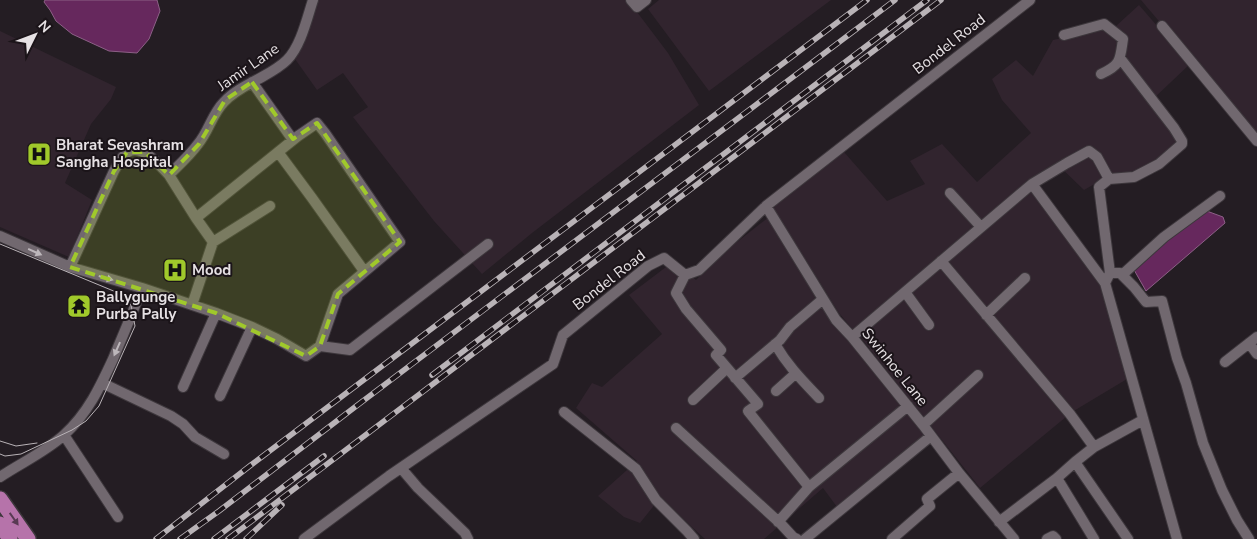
<svg xmlns="http://www.w3.org/2000/svg" width="1257" height="539" viewBox="0 0 1257 539" font-family="'Nunito Sans',sans-serif">
<style>
.built{fill:#31242e}
.water{fill:#66285d;stroke:#8c6086}
.lines{fill:none;stroke-linecap:round;stroke-linejoin:round}
.street-casing{stroke:#3d373c;stroke-width:12}
.primary-casing{stroke:#3d373c;stroke-width:18}
.street{stroke:#71686f;stroke-width:10}
.primary{stroke:#b673aa;stroke-width:15}
.tram{stroke:#b9b3b7;stroke-width:1}
.rail-casing{stroke:#b9b3b7;stroke-width:5.5}
.rail{stroke:#1b1419;stroke-width:4;stroke-dasharray:11;stroke-linecap:butt}
.oneway{fill:#bdb7bb}
.oneway2{fill:#593a53}
.marked{fill:#a0c92b;fill-opacity:0.2;stroke:#a0c92b;stroke-width:4;stroke-dasharray:10 6;stroke-linejoin:round}
.labels{text-anchor:middle;dominant-baseline:central;stroke-width:4;stroke-linejoin:round;paint-order:stroke}
.street-label{font-size:15px;fill:#e6e1e4;stroke:#1b1419}
.poi-label{font-size:15px;font-weight:bold;fill:#e6e1e4;stroke:#1b1419;text-anchor:start}
</style>
<rect width="100%" height="100%" fill="#241d23"/>
<path class="built" d="M314,0H627L634,8L668,53L699,105L532,233L482,274L434,221L353,117L368,107L343,73L317,90L295,59Z
M659,0H831L709,91L648,9Z
M1141,0H1257V137Z
M1139,5L1190,64L1152,100L1182,141L1158,161L1136,171L1112,174L1084,190L1056,163L1031,178L854,331L839,313L771,205L844,152L887,201L925,184L910,161L942,144L977,182L1031,133L1002,100L992,79L1016,60L1033,76L1053,40L1100,30L1116,26Z
M0,31L116,87L111,99L91,124L65,183L92,200L69,257L0,227Z
M1032,185L1105,283L1132,376L1072,412L980,488L858,334Z
M774,213L843,324L937,438L843,515L823,488L764,539H705L660,498L640,523L624,517L598,496L637,461L576,408L592,383L602,387L662,334L629,295L674,261L696,280L723,253Z"/>
<path class="water" d="M45,0H157L160,11L149,39L137,53L109,51L72,34L56,21L50,10L44,2Z
M1204,210L1223,217L1225,223L1146,291L1133,268Z"/>
<g class="lines">
<g class="street-casing">
<path id="street" d="M631,0L637,7L646,0
M1162,26L1257,141
M1064,35L1104,24L1123,39C1120,60 1121,65 1101,74
M1120,58L1174,128L1182,141V144L1159,164L1134,177L1109,179L1099,187L1110,273L1105,283L1177,539
M252,82L293,140
M278,152L312,198L364,271
M169,175L196,218L213,242L192,305
M950,193L981,227
M766,206L836,320L852,337L923,425L959,473L1014,539
M0,236L70,267L142,288L216,313L252,327L277,339L306,356L320,346L338,294L400,242L325,133L317,123L298,136L196,218
M213,242L270,206
M941,261L1070,414L1094,447L1075,462L1128,539
M70,267L114,171C118,164 121,156 128,152C142,143 160,166 169,175C179,165 190,155 198,144C209,131 212,114 224,102C234,91 249,84 262,77C271,72 280,67 287,60C301,46 307,18 313,0
M1110,273H1120L1134,287L1146,302L1162,301L1177,358L1186,383L1203,443L1222,490L1237,520L1249,539
M685,275L676,293L686,309L721,350L716,355L758,404L748,411L809,487
M1122,275L1164,237L1220,196
M1105,283L1032,184L1067,163L1089,151L1097,157L1109,179
M905,292L929,325
M986,315L1025,278
M852,337L1032,184
M1249,343L1257,354
M775,344C788,366 801,379 819,398
M320,346L350,350L488,244
M1225,362L1257,337
M735,378L780,340L790,327L823,299
M102,383L171,416L183,424L195,437L224,454
M183,387L216,313
M776,391L795,374
M220,396L252,327
M693,400L727,368
M564,412L636,469L656,500L687,531L694,539
M923,425L978,375
M676,428L781,524L793,537L797,539
M64,435L118,517
M1094,447L1143,420
M401,468L418,488L465,533L468,539
M0,477C21,463 45,452 64,435C88,413 100,387 113,359C123,335 133,312 142,288
M1057,478L1075,462
M778,522L809,487L908,406
M999,522L1057,478L1094,539
M304,539L389,476L553,364L563,335L648,266L664,258L685,275L699,270L766,206L1030,0
M805,539L931,436
M892,539L930,506L927,499L959,473
M1047,539L1053,536L1056,539"/>
</g>
<g class="primary-casing">
<path id="primary" d="M0,499L28,539
M0,524L10,539"/>
</g>
<use href="#street" class="street"/>
<use href="#primary" class="primary"/>
<path class="tram" d="M0,244L116,292L131,305L135,326L99,406L86,421L72,430L21,454L5,456L0,454
M0,441L16,446L37,443"/>
<g class="rail-casing">
<path id="rail" d="M432,375L927,0
M156,539L251,465L867,0
M180,539L219,511L355,407L895,0
M214,539L324,456
M228,539L941,0
M246,539L282,505"/>
</g>
<use href="#rail" class="rail"/>
</g>
<defs><path id="oneway-solid" d="M-6-.8H1V-3.2L6.5 0L1 3.2V.8H-6Z" transform="scale(1.25)"/></defs>
<g class="oneway">
<use href="#oneway-solid" transform="translate(35 252) rotate(24)"/>
<use href="#oneway-solid" transform="translate(106 278) rotate(16)"/>
<use href="#oneway-solid" transform="translate(117 349) rotate(114)"/>
</g>
<use class="oneway2" href="#oneway-solid" transform="translate(14 519) rotate(55)"/>
<path class="marked" d="M252,82L293,139L317,123L400,242L338,294L320,346L306,356L216,313L70,267L114,171L127,152H145L169,175L199,144L225,100Z"/>
<defs>
<g id="hospital-square" transform="scale(1.25)"><rect x="-9" y="-9" width="18" height="18" rx="4" fill="#a0c92b" stroke="#1b1419"/><path d="M-5-5h3v3.5h4V-5h3V5h-3V1.5h-4V5h-3Z" fill="#111"/></g>
<g id="temple-square" transform="scale(1.25)"><rect x="-9" y="-9" width="18" height="18" rx="4" fill="#a0c92b" stroke="#1b1419"/><path d="M0-6L5-2H3V0L6.5 2.5H4V6H1.5V3h-3V6H-4V2.5H-6.5L-3 0V-2H-5Z" fill="#111"/></g>
</defs>
<g fill-rule="evenodd">
<use href="#hospital-square" x="39" y="154"/>
<use href="#hospital-square" x="175" y="270"/>
<use href="#temple-square" x="79" y="306"/>
</g>
<g class="labels">
<g class="street-label">
<text transform="translate(949 44) rotate(-38)">Bondel Road</text>
<text transform="translate(248 67) rotate(-35)">Jamir Lane</text>
<text transform="translate(609 280) rotate(-38)">Bondel Road</text>
<text transform="translate(895 367) rotate(51)">Swinhoe Lane</text>
</g>
<g class="poi-label">
<text x="56" y="145">Bharat Sevashram<tspan x="56" dy="17">Sangha Hospital</tspan></text>
<text x="192" y="270">Mood</text>
<text x="96" y="297">Ballygunge<tspan x="96" dy="17">Purba Pally</tspan></text>
</g>
</g>
<g transform="translate(35 35) rotate(48)" stroke="#1b1419" stroke-width="4" paint-order="stroke">
<path d="M0-4L9 19L0 12L-9 19Z" fill="#e6e1e4"/>
<text y="-8" font-size="14" font-weight="bold" text-anchor="middle" fill="#e6e1e4">N</text>
</g>
</svg>
